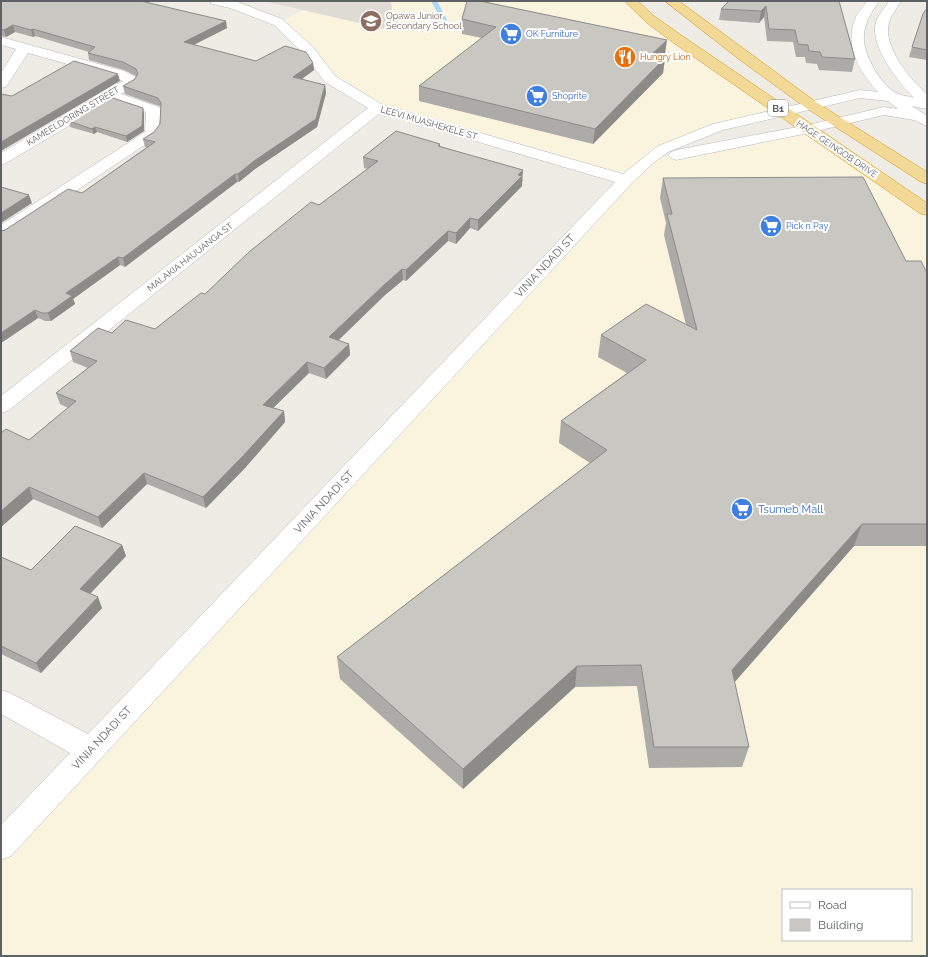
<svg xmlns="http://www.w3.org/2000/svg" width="928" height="957" viewBox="0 0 928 957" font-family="Raleway,sans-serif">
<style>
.commercial{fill:#faf3de;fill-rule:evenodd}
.education{fill:#dedbd4}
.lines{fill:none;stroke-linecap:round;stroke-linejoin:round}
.stream{fill:#add8f6;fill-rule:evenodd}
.minor-casing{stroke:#b6b7bb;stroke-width:1}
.highway-casing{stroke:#db9a18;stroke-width:1}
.minor{fill:#fff;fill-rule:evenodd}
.highway{fill:#f2d998;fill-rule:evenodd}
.wall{fill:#adaba7}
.shaded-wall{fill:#8d8b88}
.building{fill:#c9c7c2;stroke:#8d8b88}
.labels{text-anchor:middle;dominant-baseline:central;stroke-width:4;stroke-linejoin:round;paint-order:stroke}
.far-education-label{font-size:9px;fill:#785e54;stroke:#fff;text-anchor:start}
.far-shop-label{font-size:9px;fill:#366cbe;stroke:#fff;text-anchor:start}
.far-food-label{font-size:9px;fill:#c56008;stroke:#fff;text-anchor:start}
.far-street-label{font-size:9px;fill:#5d6064;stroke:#fff}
.shield{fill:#fff;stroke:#8e9092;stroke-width:1}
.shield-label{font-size:10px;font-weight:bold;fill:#5d6064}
.street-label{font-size:11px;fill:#5d6064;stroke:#fff}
.shop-label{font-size:11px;fill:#366cbe;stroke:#fff;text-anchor:start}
</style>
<rect width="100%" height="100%" fill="#eeece5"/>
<path class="commercial" d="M391,1H631L784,112L718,127L650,159L808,129L927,210V956H1V846L625,180L378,108L330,79L281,22L303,10L394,31ZM783,890H911V940H783Z"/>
<path class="education" d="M263,1H391L394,31L303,10Z"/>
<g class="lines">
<path class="stream" d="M431,1H437L447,20L446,21H442Z"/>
<g class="minor-casing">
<path id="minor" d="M210,1L238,2L282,19L314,48L335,76L383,105L623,174L658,146L713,124L860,90L878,92C860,72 844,47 855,19C857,13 863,7 867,1H879C872,12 865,21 864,35C862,53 880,84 896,93C901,96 909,96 914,98C899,82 869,46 876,22C878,15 885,8 889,1H901C897,8 891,15 889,23C882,45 911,81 927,94V109L912,106L927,116V126L914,120L884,115L808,133L676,160L671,158L668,155L671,152L676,150L808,125L884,107L898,109L888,101L860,98L723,130L668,152L653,163L632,183L11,856L1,860V825L70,753L1,714V690L10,693L88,734L615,182L380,113L8,411L1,413V396L368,108L325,82L304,54L274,25L230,8L212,4Z
M1,37L124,71L136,77L138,80L135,86L121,94L159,107L161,110L159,126L160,131L155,138L7,237L1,238V225L145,132L146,112L111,101L6,163L1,165V153L123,81L114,77L28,53L6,87L1,88V73L16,49L1,45Z"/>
</g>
<g class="highway-casing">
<path id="highway" d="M625,1H638L654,16L681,35L927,203V215L921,214L671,41L646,22Z
M665,1H679L816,102L927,172V184L921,182L806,108L740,60Z"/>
</g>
<use href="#minor" class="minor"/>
<use href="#highway" class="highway"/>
</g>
<path class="wall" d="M1,1L227,28L194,45L256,61L313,63L314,70L301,79L325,85L326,93L317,127L255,169L239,182H237L125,267L120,265L73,299L75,304L51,321H45L38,318L1,343V231L5,230L82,193L147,147H145L143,139L154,132L160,124L161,107L159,106L125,94L123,86L135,79L136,76L124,70L89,60L88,53L89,52L35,36L33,37L15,32L6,37L1,36Z
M839,1L855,59L852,72L819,70L817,64L806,63L805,57H796L793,42L767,41L764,17L759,23L719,20L721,9Z
M927,8V60L909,57L912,47Z
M462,19L665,54L662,58H665L663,73L593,144L419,101V86L482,38L462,34Z
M144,113V131L127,142L97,132L94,134L70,127L69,121Z
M440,144V146L523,180L522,181V186L478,231L470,228L456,244L448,241L406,281L403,280L385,295L338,341L349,344L350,355L326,379L309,373L273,408L284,411L285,422L245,468L206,508L147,484L102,528L33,499L1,527L29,440L68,408L60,404L56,393L88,368L73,362L70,351L112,333L155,329L205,294L319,205L368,169L364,168L363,157Z
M663,178L906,261L927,273V546H854L734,682L749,747L742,767L649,768L637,686L575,687L463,789L340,679L337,657L590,463L559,443L561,421L627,373L598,357L601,335L686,325L664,235L666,223L660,198Z
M122,545L126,556L90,594L102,608L41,673L1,654V557L31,570Z"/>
<path class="shaded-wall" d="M766,6L764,17L759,23L761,11Z
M226,21L227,28L185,49L184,42Z
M13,25L15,32L6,37L4,30Z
M33,29L35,36L33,37L31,30Z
M667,40L665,54L650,70L651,55Z
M665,58L663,73L593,144L595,129Z
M313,63L314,70L294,85L293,77Z
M118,74L120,81L1,151V142Z
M325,85L326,93L317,127L255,169L239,182L238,174Z
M143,108L144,113V131L127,142L126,136Z
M95,127L97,132L94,134L92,129Z
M523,170L522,186L478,231V220L518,175Z
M235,174L237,182L125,267L123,258Z
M29,195L32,203L1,223V213Z
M470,218V228L456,244V233Z
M448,231V241L406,281V270Z
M118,257L120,265L73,299L75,304L51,321L48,313L66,293Z
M402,269L403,280L385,295L330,348L329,337L384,285Z
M35,310L38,318L1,343V333Z
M349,344L350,355L326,379L324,368Z
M307,362L309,373L265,416L263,405Z
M284,411L285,422L245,468L206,508L203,497Z
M144,473L147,484L102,528L98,517Z
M29,487L33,499L1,527V511Z
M862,524L854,546L726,692L732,670Z
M122,545L126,556L84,600L80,589Z
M98,597L102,608L41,673L36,663Z
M577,666L575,687L463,789V769Z"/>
<path class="building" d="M1,1H141L226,21L184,42L256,61L285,46L306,52L313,63L293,77L325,85L316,119L254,161L238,174H235L123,258L118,257L66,293L72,296L48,313H42L35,310L1,333V231L5,230L68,189L82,193L155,142L143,139L154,132L160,124L161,103L158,98L123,86L135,79L138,73L136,69L123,62L88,53L95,47L33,29L31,30L13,25L4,30L1,29Z
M467,1H480L667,40L651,55L665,58L595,129L419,86L496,27L462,19Z
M729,1H839L855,59L822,57L820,52L809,51L808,45L798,44L795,30L769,29L766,6L761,11L721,9Z
M927,8V50L912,47L923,14Z
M74,61L118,74L1,142V94L12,96Z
M110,97L143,108L142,126L126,136L95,127L92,129L69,121Z
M396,131L440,144L438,146L523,170L518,175L522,176L478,220L470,218L456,233L448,231L406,270L402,269L384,285L329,337L349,344L324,368L307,362L263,405L284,411L243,456L203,497L144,473L98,517L29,487L1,511V433L6,429L29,440L76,401L56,393L97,361L70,351L98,328L112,333L126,320L155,329L201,293L205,294L249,252L311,202L319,205L378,161L363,157Z
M863,177L906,261H921L927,273V524H862L732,670L749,747H654L641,665L577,666L463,769L337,657L607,450L561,421L646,360L601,335L646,304L697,330L667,214H672L663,178Z
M1,187L29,195L1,213Z
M75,526L122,545L80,589L98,597L36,663L1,646V557L31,570Z"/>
<defs>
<g id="school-disc" transform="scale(1.15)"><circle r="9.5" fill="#8d6e63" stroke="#fff"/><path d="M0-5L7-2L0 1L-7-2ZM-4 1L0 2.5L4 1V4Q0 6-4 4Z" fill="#fff"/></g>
<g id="supermarket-disc" transform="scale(1.15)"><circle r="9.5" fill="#3f7fe0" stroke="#fff"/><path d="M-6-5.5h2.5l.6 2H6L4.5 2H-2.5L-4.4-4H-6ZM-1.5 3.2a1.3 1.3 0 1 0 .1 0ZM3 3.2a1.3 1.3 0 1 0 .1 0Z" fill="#fff"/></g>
<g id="restaurant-disc" transform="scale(1.15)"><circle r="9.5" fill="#e8710a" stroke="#fff"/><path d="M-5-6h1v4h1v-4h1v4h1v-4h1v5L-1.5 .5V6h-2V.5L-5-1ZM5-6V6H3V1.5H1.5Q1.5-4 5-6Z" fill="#fff"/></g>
</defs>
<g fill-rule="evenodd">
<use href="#school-disc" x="371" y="21"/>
<use href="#supermarket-disc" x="511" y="34"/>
<use href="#restaurant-disc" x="625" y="57"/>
<use href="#supermarket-disc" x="537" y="96"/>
<use href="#supermarket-disc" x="771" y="226"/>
<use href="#supermarket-disc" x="742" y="509"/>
</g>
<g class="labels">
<g class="far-education-label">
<text x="386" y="16">Opawa Junior<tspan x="386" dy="10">Secondary School</tspan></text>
</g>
<g class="far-shop-label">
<text x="526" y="34">OK Furniture</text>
<text x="552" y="96">Shoprite</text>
<text x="786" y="226">Pick n Pay</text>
</g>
<g class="far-food-label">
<text x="640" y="57">Hungry Lion</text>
</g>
<g class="far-street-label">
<text transform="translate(73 116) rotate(-31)">KAMEELDORING STREET</text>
<text transform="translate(429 123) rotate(16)">LEEVI MUASHEKELE ST</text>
<text transform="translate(837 149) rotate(34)">HAGE GEINGOB DRIVE</text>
<text transform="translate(190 257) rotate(-38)">MALAKIA HAUUANGA ST</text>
</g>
<rect class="shield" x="768" y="100" width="20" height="16" rx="3"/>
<g class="shield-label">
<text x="778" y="108">B1</text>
</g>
<g class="street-label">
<text transform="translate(545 266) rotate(-47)">VINIA NDADI ST</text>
<text transform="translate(324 502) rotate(-47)">VINIA NDADI ST</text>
<text transform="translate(102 738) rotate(-47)">VINIA NDADI ST</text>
</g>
<g class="shop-label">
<text x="758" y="509">Tsumeb Mall</text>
</g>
</g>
<rect width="928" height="957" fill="none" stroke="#5d6064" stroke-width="4"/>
<rect x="782" y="889" width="130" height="52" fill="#ffffff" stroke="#bebfc1"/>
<rect x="790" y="902" width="20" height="6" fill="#ffffff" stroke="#bebfc1"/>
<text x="818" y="909" font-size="12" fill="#5d6064">Road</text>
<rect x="790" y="919" width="20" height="12" fill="#c9c7c2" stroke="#bebfc1"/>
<text x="818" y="929" font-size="12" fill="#5d6064">Building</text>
</svg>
